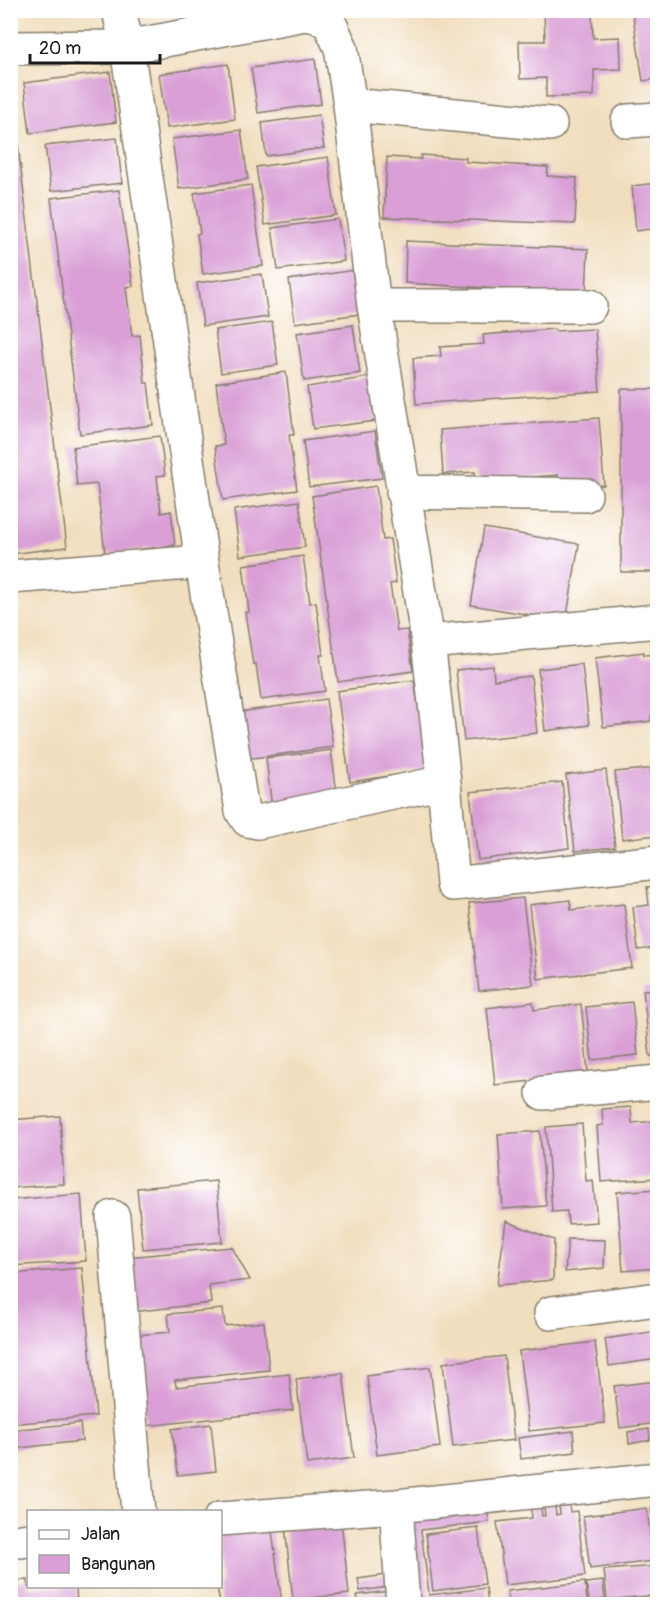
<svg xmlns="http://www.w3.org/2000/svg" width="668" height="1615" viewBox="0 0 668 1615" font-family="Pangolin,sans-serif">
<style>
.building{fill:#d99fd6}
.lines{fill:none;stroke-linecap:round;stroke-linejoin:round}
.minor-casing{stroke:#867d6d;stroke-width:36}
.minor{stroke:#fff;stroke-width:33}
</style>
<rect width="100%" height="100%" fill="#fff"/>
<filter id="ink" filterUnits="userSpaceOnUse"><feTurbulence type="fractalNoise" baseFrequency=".0167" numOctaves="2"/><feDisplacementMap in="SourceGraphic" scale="12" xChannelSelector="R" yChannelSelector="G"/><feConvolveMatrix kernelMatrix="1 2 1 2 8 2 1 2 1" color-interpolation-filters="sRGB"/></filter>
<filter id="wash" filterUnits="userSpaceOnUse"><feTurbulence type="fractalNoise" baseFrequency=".008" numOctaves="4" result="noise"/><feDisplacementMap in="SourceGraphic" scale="24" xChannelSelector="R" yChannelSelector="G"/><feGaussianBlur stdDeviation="1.35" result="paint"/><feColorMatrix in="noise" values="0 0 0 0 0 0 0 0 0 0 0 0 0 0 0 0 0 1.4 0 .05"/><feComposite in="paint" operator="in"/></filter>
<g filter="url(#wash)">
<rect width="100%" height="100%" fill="#f1debe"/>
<g id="blocks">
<path class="building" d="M544,10H592L593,38L620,37L621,69L594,70V96L546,97V78L520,79L519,41H545Z
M632,10H657V79L643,81Z
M315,59L321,104L258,113L251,68Z
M228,64L235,119L167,128L159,74Z
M110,72L116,122L30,133L24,83Z
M10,96H12L67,547L10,554Z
M319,115L324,148L266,156L262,123Z
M241,130L248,179L179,189L172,139Z
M117,138L122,183L51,191L45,146Z
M421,155L466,158V162L548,167L547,176L577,178L575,224L384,217L387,157L421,159Z
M328,157L336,215L265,225L256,167Z
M657,183V228L636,231L632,186Z
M251,185L263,266L203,274L197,234L200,233L194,193Z
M119,190L133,286L126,287L132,336L140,335L145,383H148L153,425L80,434L51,198Z
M338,219L344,261L278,270L272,228Z
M406,241L588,249L586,296L502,294V289L405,283Z
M354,270L360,314L295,323L289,280Z
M262,274L268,317L203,326L197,283Z
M272,322L278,365L221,373L215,330Z
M353,325L360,373L304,381L297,333Z
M554,329L555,331L595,329L600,391L416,404L413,358L441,356L440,347L484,344L483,335Z
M286,372L294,435H289L297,490L223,500L215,446L224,445L216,383Z
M369,377L375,421L313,429L307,387Z
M621,389H657V572H621Z
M599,418L604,485L559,488L558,475L476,481L475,472L443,474L440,430Z
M375,431L382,478L309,487L303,441Z
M160,436L165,475L157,476L161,513L171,511L175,545L105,554L97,484L77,486L73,447Z
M376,486L383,540L390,539L396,583L390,584L397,631L407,630L413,671L338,682L312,496Z
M299,501L305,547L240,556L234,510Z
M484,528L579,544L566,621L471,605Z
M303,556L310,603L316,602L323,655H320L325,691L261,700L256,664H253L245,612H249L243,565Z
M644,652V655L657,654V715L651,716V721L603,727L595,658Z
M582,664L589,725L545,731L538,669Z
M493,666L494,680L531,676L537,733L464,741L456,670Z
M414,680L428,770L350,782L337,691Z
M326,699L333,747L246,759L240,712Z
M331,750L338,800L272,808L266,758Z
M657,768V835L622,839L615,772Z
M606,770L615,847L575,851L566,775Z
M562,782L569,848L478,860L470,792Z
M657,886V966H655L654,948L638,950L633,907L649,905L647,887Z
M523,898L533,985L479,991L469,903Z
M570,900L571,910L624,904L632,968L538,979L529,905Z
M657,989V1056H650L643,990Z
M533,1002L534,1010L581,1004L588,1072L542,1077V1080L495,1085L487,1008Z
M632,1002L638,1055L592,1060L586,1007Z
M631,1107L632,1123L657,1121V1178L601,1182L597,1126L603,1125L602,1109Z
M60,1116L64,1184L10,1188V1120Z
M582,1124L586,1181L593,1180L597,1222L568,1224L567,1211L552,1212L546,1127Z
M540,1131L546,1206L503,1209L498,1134Z
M216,1181L222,1242L143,1249L137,1188Z
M657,1189V1268L623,1271L617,1192Z
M81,1194L86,1261L10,1266V1200Z
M506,1221L554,1240L553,1280L497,1285Z
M568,1239L605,1240L604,1268L565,1272Z
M232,1247L250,1280L209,1285L211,1303L132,1312L127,1257Z
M82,1268L96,1416L10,1424V1274Z
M223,1309L225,1326L264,1322L269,1370L175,1380L176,1387L289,1374L293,1410L146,1426L137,1335L170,1332L168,1314Z
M657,1331V1359L609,1366L605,1339Z
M595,1342L605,1423L529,1431L519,1351Z
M504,1356L514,1440L453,1447L443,1363Z
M430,1367L440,1447L377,1455L367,1376Z
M343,1373L354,1458L307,1464L296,1379Z
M657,1381V1423L620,1428L614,1386Z
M80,1423L82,1441L11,1449L10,1430Z
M211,1424L216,1471L178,1475L172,1429Z
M649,1429L650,1440L629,1444L628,1432Z
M573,1431L575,1452L521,1459L518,1438Z
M568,1496L570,1512L577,1511L585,1576L505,1585L497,1522L532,1518L530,1500L540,1499L542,1516H545L543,1499L554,1497L556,1515L560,1514L558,1497Z
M487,1505L489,1522L421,1530L429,1595L486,1588L488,1604H416L405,1515Z
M657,1507V1538H656L651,1508Z
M647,1508L653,1561L590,1569L583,1516Z
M341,1520L349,1594L293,1600L285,1527Z
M271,1524L282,1604H220L217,1587H220V1531Z
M478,1528L485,1584L433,1591L426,1534Z
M657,1566V1595L607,1600L604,1570Z
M386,1575L388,1587L360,1591L358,1579Z
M28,1580V1587H76L77,1604H10V1581Z
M603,1581L605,1599L589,1601L586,1583Z
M585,1582L587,1602L567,1604H509L507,1591Z
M390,1591L391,1604H359L357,1595Z
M657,1598V1604H622V1603Z"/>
</g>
</g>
<g filter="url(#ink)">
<use href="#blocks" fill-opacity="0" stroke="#867d6d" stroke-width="1.5"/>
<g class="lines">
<g class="minor-casing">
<path id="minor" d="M10,48L127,47L305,14L317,16L330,24L341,48L350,105L374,306L428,642L444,782L258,822L248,820L242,811L202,562L127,47L119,10
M350,105L550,124
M628,121L658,119
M374,306H590
M403,492L585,495
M10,577L202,562
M428,642L658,621
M444,782L453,884L658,862
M543,1093L658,1082
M113,1217L138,1512
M551,1313L658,1299
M396,1506L403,1604
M220,1519L396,1506L658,1479
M21,1541L28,1540"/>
</g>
<use href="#minor" class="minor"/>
</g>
</g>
<rect width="668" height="1615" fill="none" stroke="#fff" stroke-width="36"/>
<rect x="27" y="1510" width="195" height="78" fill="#ffffff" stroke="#a4a4a4" stroke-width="1.5"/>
<rect x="39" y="1530" width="30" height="9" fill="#ffffff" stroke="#a4a4a4" stroke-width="1.5"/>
<text x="81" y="1540" font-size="18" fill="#1c1c1c">Jalan</text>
<rect x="39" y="1555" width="30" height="18" fill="#d99fd6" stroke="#a4a4a4" stroke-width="1.5"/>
<text x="81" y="1570" font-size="18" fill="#1c1c1c">Bangunan</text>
<path d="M30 54v9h130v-9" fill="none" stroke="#1c1c1c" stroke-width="3"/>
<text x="39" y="54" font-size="18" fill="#1c1c1c" stroke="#ffffff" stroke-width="4.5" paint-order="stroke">20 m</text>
</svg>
